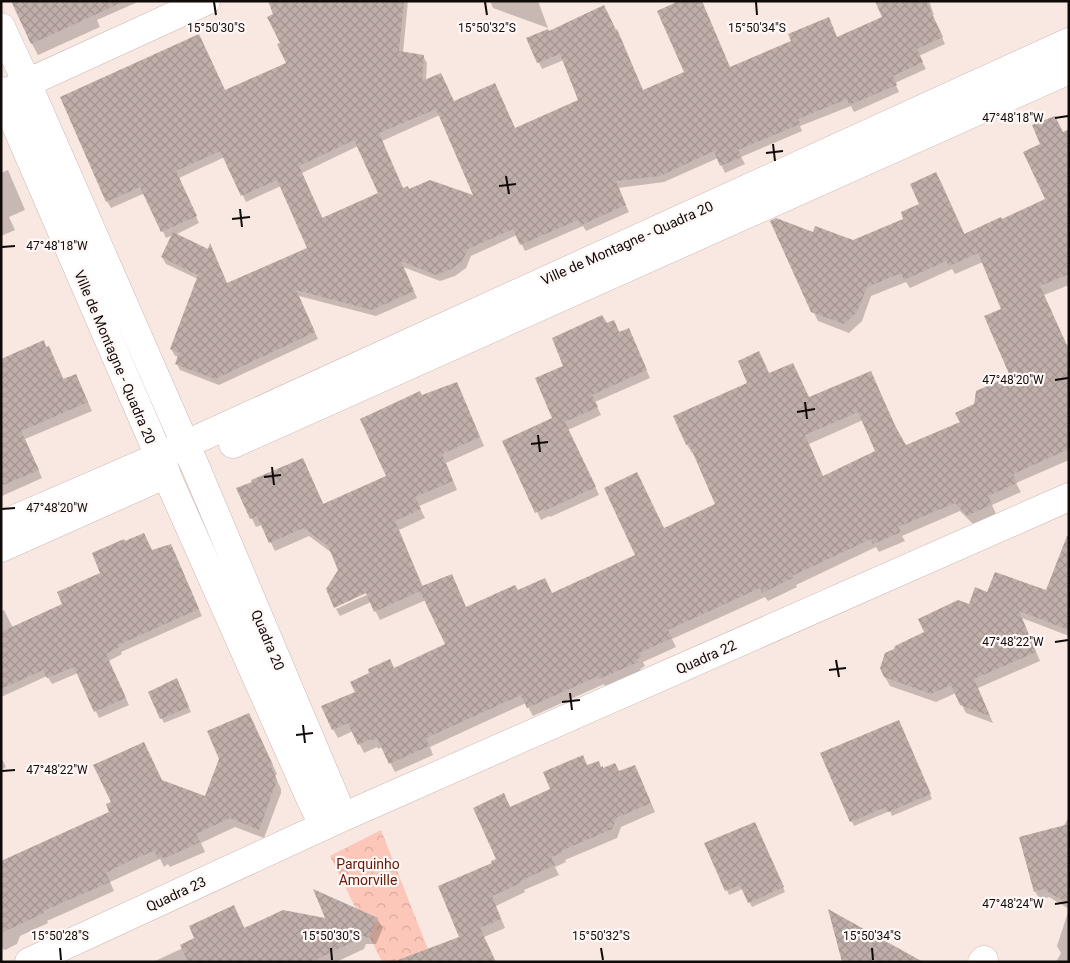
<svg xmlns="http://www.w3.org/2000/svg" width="1070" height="963" viewBox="0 0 1070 963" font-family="Roboto,sans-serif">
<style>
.park{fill:url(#park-crowns)}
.shadow{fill:#0003;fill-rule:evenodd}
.building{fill:url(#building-cross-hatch);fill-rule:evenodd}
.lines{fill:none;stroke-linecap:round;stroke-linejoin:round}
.street-casing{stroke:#cab9b4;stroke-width:29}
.secondary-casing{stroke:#cab9b4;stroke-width:29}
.street{stroke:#fff;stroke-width:28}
.secondary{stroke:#fff;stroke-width:28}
.ticks{fill:none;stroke:#100b09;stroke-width:2}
.labels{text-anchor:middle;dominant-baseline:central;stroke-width:4.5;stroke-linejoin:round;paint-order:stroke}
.street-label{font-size:14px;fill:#100b09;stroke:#fef7f5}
.park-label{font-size:14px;fill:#601c07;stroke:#fef7f5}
.ticks-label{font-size:12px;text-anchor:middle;fill:#100b09;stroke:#fef7f5;stroke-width:4.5;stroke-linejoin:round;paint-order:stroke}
</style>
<defs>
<pattern id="park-crowns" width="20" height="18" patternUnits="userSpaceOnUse" patternTransform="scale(1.25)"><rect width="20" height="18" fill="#fcc7b8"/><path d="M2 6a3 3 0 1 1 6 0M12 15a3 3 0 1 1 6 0" fill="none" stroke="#d7aa9d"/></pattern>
<pattern id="building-cross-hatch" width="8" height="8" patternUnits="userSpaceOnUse" patternTransform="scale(1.25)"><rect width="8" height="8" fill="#bfaea9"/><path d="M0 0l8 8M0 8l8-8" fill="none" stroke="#a39490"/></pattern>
</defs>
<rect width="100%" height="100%" fill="#f9e7e2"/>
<path class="park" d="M381,830L433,962H382L330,856Z"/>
<path class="shadow" d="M12,1H140L97,20L100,27L38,55L32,44Z
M269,1H408L403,53L423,56L427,63L426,80L454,102L515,129L579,101L564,60L542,69L529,42L604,7L643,91L686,73L675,1H701L730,69L838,38L884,18L883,1H929L934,15H932L945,44L919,56L926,69L895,83L899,92L854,112L851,106L800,126L802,131L741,157L745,164L725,173L718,158L664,182L618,188L629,212L586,231L583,226L525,251L517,235L471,256L466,268L455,276L440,281L403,267L417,298L376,316L299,296L318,339L219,385L180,370L177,364L179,357L175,356L171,349L198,279L166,264L162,257L173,235L166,238L145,193L111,208L107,201L225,92L288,64L281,44L275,15ZM440,115L475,197L409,191L403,189L382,141ZM358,146L379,194L323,219L302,173ZM225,157L246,202L281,186L309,248L227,284L175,235L199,223L179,178Z
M490,1H538L548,28L493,8Z
M1069,131V285L1044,295L1069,350V460L1016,483L1021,492L992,505L996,514L973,524L960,511L902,536L905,541L879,552L876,547L796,585L797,587L768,601L765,597L672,639L676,647L643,662L645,666L640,669L642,671L605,687L604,684L533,716L526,703L430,747L433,755L395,772L382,747L378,749L377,747L364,753L353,731L338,738L333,729L357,693L394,669L447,645L426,600L380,620L371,602L340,616L336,609L373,592L372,590L340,570L332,553L309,536L275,551L262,525L256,527L238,489L303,460L324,505L387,477L422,397L461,392L484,446L446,463L457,490L419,506L425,518L399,530L423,587L456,585L466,608L518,592L552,594L636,556L664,529L717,504L694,452L692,453L687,445L769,374L809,399L875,381L905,447L961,423L975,405L1011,377L1003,310L983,262L955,274L952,269L910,288L906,282L871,296L862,321L849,333L818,321L813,311L814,234L853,242L905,219L921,205L936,173L941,182L965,235L1001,221L1047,200L1063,133ZM863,420L877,452L823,477L809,444Z
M8,170L25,210L9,217L15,230L1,236V173Z
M614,321L620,333L632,337L650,378L595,402L601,415L568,430L599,495L550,517L549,516L541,520L504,442L554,419L564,366L606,324Z
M43,342L53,356L64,380L80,384L92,411L25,439L42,478L2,496L1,360Z
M1069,536V636L1022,618L1040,661L978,688L993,723L966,713L956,693L936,702L890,686L885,677L926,633L988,593L1047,592Z
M152,552H174L202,616L121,652L122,654L109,661L129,705L99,718L78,673L52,684L47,676L1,697V611L4,610L13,628L64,605Z
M179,685L191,712L164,723L149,693Z
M253,723L277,774L275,776L281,789V793L264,838L235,827L201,843L205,852L170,867L168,864L164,867L160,859L110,882L114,891L47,921L48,923L20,936L17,944L5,950L1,948V862L111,812L162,782L206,798Z
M901,726L932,799L892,816L890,811L854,826L821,754Z
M1,757L6,767L1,770Z
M588,766L639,775L655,812L621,827L617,838L565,860L566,862L555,867L559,875L524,890L525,892L496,906L505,928L484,937H460L494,864L498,859L504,795L511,808L552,790Z
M1069,817V909L1049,897L1040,900L1035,891L1063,827Z
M757,828L785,892L752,907L743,889L729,895L706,844Z
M234,907L245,929L327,919H377L383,928L376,944H366L364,949L336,962H153L183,948Z
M1069,909V962H1056L1061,953L1057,946Z"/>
<path class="building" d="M11,1H125L31,44Z
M268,1H404L399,51L424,55L422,81L441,73L454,101L495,83L515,128L578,100L560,54L537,63L526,38L548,29L549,31L604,5L616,30L617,29L643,90L684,72L657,11L679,1H702L730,67L791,41L788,34L829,17L837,37L882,17L875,1H926L943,37L917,49L923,62L893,76L897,85L849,105L847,99L798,119L800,124L738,150L742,157L720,166L714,151L660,176L616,181L626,205L581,225L578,220L520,245L513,229L468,249L462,261L451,269L436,275L401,261L414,291L372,310L296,290L315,332L215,379L175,364L179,353L170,349L198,275L161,257L173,232L208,249L210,243L227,283L307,248L277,180L241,196L220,151L176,171L197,216L161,232L140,187L106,202L60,97L199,34L225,90L286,63L277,44L280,43L267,17L273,14ZM441,107L436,109L473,195L430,180L409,189L408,186L403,188L379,133ZM354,140L378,193L322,218L299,166Z
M1055,116L1063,132L1069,129V274L1040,286L1069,350V449L1013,474L1017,483L988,496L992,504L967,516L955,503L898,527L901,532L873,544L871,539L792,576L793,578L762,593L760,588L668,630L672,638L639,653L641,657L636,660L638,662L599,679L598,676L527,708L521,695L426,738L429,746L389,764L377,738L372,741L371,739L358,745L348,723L332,730L321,706L355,692L350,682L369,673L368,669L390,659L394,668L445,644L420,591L374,612L366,593L334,608L326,589L338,570L328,546L304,528L269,543L257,516L250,519L236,488L252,482L251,480L303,458L323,504L386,476L360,419L420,391L422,395L457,382L480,437L442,454L453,481L415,497L421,509L395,521L422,586L452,574L466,607L515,585L518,590L545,578L552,593L635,555L604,488L637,472L664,528L715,504L689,444L686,445L673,416L747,383L738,361L759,351L769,373L793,363L809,397L871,371L894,424L906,445L960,422L955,413L974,404L976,391L1010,376L984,316L1001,309L978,253L949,266L946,261L904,280L901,273L867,287L857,312L844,324L811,312L770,221L776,218L813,232L815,226L853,240L903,219L901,212L919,204L910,184L936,172L964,234L1001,217L1002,219L1045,199L1023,152L1040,144L1032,125ZM858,412L875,451L823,476L805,435Z
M602,315L607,323L614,320L619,332L629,328L647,370L592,395L598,407L565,422L596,487L544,511V509L535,513L502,441L552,418L535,378L563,366L552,338Z
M44,340L46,347L49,346L63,379L76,374L88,402L21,431L39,470L1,486V359Z
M144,533L152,550L171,544L199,609L118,645L119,647L106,654L126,698L94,712L74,667L47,678L43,670L1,689V632L62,604L57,592L100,573L92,553L124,539L125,541Z
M1067,536H1069V630L1019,611L1036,652L974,679L990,716L960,705L951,685L931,694L884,677L880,668L885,653L894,649L895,646L924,632L918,619L958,600L969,604L975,587L987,592L995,572L1046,590Z
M177,678L189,707L160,719L148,692Z
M249,713L273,765L271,766L277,780L259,830L230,818L196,834L200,842L163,859L162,856L158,858L154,851L129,861L106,873L110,882L43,911L44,913L1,933V861L109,812L106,804L111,802L93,765L144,742L162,780L205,796L219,759L207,731Z
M899,720L931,794L888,812L886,807L850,822L820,753Z
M583,755L587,765L599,761L601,767L603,766V768L615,763L619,771L635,765L651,803L616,818L612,829L561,851L562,853L551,857L555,865L520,881L521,883L492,896L501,919L480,928L496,962H398V960L459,937L438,886L492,863L491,861L496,859L473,808L504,793L510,807L550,789L543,772Z
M755,822L784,887L748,903L740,885L725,891L704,843Z
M1069,824V904L1043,889L1034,892L1019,837Z
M313,889L378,918L369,938L361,935L359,939L311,962H188L180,945L194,938L189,926L234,905L244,928L283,910L325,918Z
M828,909L923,962H842Z"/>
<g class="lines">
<g class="street-casing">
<path id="street" d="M5,93L206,1
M193,461L343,817
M166,474L311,800L324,826
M29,962L343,817L1069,497
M982,962L984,960"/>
</g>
<g class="secondary-casing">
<path id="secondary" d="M1,27L27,83L192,460
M1,91L166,472
M233,444L1069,70
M1,525L158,457L1069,42
M1,548L162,476"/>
</g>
<use href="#street" class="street"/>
<use href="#secondary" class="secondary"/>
</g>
<path class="ticks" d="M214,2L216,15M485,2L487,15M756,2L757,15M1055,118L1068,116M773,144L775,161M766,153L783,151M506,176L509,194M499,186L516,184M240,209L242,227M232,219L250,217M2,247L15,246M1055,380L1068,378M805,402L807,419M797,412L815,409M538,435L540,452M531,444L548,442M272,467L274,485M264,477L281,475M2,509L15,508M1055,642L1068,640M836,660L839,677M829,670L846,668M570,693L572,710M562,702L580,700M303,725L305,743M296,735L313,733M2,771L15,770M1055,904L1068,902M60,948L61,960M331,948L332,960M601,948L603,960M872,948L873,960"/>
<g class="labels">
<g class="street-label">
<text transform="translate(627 243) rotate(-24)">Ville de Montagne - Quadra 20</text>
<text transform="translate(115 357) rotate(67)">Ville de Montagne - Quadra 20</text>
<text transform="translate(268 640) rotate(67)">Quadra 20</text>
<text transform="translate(706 657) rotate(-24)">Quadra 22</text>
<text transform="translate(176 894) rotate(-25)">Quadra 23</text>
</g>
<g class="park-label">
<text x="368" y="864">Parquinho<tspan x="368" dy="16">Amorville</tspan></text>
</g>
</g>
<g class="ticks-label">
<text x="216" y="32">15°50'30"S</text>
<text x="487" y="32">15°50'32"S</text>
<text x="757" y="32">15°50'34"S</text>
<text x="1013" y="122">47°48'18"W</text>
<text x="57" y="250">47°48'18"W</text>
<text x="1013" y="384">47°48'20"W</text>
<text x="57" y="512">47°48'20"W</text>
<text x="1013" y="646">47°48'22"W</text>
<text x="57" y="774">47°48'22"W</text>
<text x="1013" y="908">47°48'24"W</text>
<text x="60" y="940">15°50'28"S</text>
<text x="331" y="940">15°50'30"S</text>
<text x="601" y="940">15°50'32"S</text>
<text x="872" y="940">15°50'34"S</text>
</g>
<rect width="1070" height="963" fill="none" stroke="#100b09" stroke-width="5"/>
</svg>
